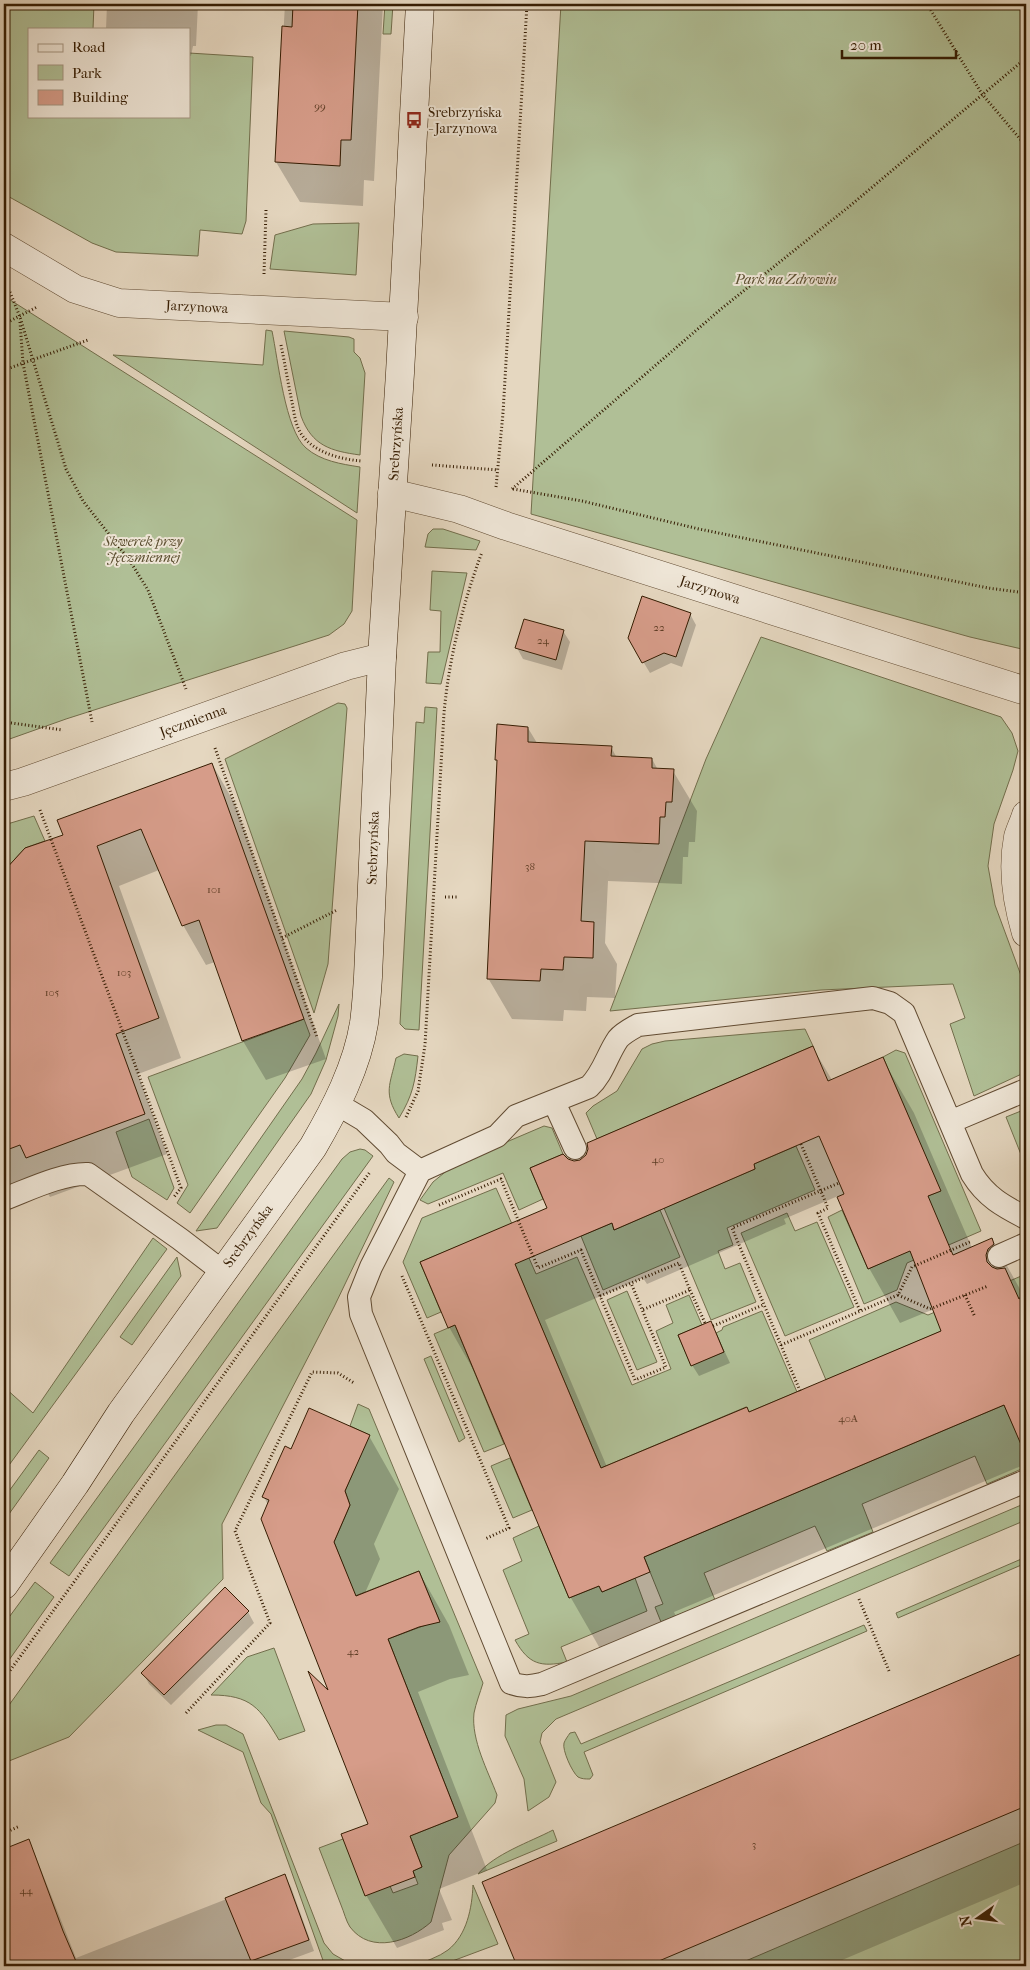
<svg xmlns="http://www.w3.org/2000/svg" width="1030" height="1970" viewBox="0 0 1030 1970" font-family="'IM FELL French Canon',serif">
<style>
.green{fill:#b0bf96;stroke:#726e4c}
.shadow{fill:#0003;fill-rule:evenodd}
.building{fill:#d69c89;stroke:#351c02;fill-rule:evenodd}
.lines{fill:none;stroke-linecap:round;stroke-linejoin:round}
.lane-casing{stroke:#614b32;stroke-width:24}
.street-casing{stroke:#614b32;stroke-width:29}
.secondary-casing{stroke:#351c02;stroke-width:29}
.path{stroke:#351c02;stroke-width:3;stroke-dasharray:1 2.5;stroke-linecap:butt}
.lane{stroke:#eee5d6;stroke-width:22}
.street{stroke:#eee5d6;stroke-width:28}
.secondary{stroke:#eee5d6;stroke-width:28}
.labels{text-anchor:middle;dominant-baseline:central;stroke-width:4;stroke-linejoin:round;paint-order:stroke}
.number-label{font-size:11px;fill:#5d3c24}
.poi-label{font-size:14px;fill:#351c02;stroke:#eee5d6;text-anchor:start}
.park-label{font-size:14px;font-style:italic;fill:#5a4d2e;stroke:#eee5d6}
.street-label{font-size:14px;fill:#351c02;stroke:#eee5d6}
</style>
<rect width="100%" height="100%" fill="#e5d7c0"/>
<filter id="stains"><feTurbulence type="fractalNoise" baseFrequency=".004" numOctaves="4"/><feColorMatrix values="0 0 0 0 .2 0 0 0 0 .09 0 0 0 0 .02 0 0 0 .5 -.17"/></filter>
<radialGradient id="worn" r=".72"><stop offset=".6" stop-color="#630" stop-opacity="0"/><stop offset="1" stop-color="#630" stop-opacity=".3"/></radialGradient>
<path class="green" d="M4,4H94L93,29H29V116H189V53L253,57L246,221L242,234L200,230L198,256L116,252L92,243L4,194Z
M385,4H393L391,34H383Z
M561,4H1026V650L970,637L531,514Z
M359,223L356,275L270,269L275,235L313,224Z
M4,296L357,520L352,611L344,624L329,635L66,719L4,741Z
M266,330L272,331C278,359 285,430 306,448C321,461 341,464 360,467L357,513L113,355L263,365Z
M284,331L349,337L354,339V352L360,358L365,373L360,455C331,451 312,446 301,416Z
M433,529H443L480,541L476,550L425,547L428,534Z
M432,571L467,573L441,684L426,683L428,652H440L441,611L430,610Z
M761,637L1001,717L1012,733L1018,751L1013,770L994,824L988,866L995,905L1026,989V1072L974,1096L950,1024L965,1018L953,984L821,990L610,1011L706,759Z
M338,703L345,704L347,708L328,964L314,1013L225,759Z
M425,707L437,708L419,1030L405,1029L400,1024L416,722L424,723Z
M34,816L45,841L25,848L4,871V825Z
M339,1004L338,1016L326,1060L311,1094L217,1228L196,1231L302,1079L316,1053Z
M304,1019L310,1035L285,1078L190,1213L177,1203L188,1185L148,1077Z
M805,1029L813,1046L597,1139L586,1113L593,1106L617,1091L642,1049L652,1044L665,1041Z
M896,1050L905,1053L981,1231L907,1263L897,1290L864,1304L828,1217L842,1210L868,1269L908,1251L928,1196L940,1191L883,1057Z
M404,1054L418,1056C415,1082 413,1095 399,1118C383,1093 390,1085 396,1058Z
M1026,1109V1167L1006,1117Z
M149,1119L174,1188L167,1200L132,1177L116,1132Z
M544,1126L552,1128L563,1154L530,1168L543,1199L519,1210L503,1173L428,1204L420,1200L433,1182L455,1164Z
M796,1146L815,1190L727,1228L733,1245L718,1251L725,1269L740,1263L756,1302L711,1320L664,1208L755,1169L754,1164Z
M360,1149L365,1150L373,1156L69,1576L50,1563L342,1159L350,1152Z
M389,1178L394,1182L334,1307L222,1524L223,1579L69,1737L4,1763V1712Z
M496,1188L512,1224L420,1262L441,1312L427,1318L403,1262L422,1218Z
M660,1210L680,1257L603,1290L581,1236L612,1223L614,1230Z
M787,1213L795,1231L817,1222L854,1307L785,1336L741,1233Z
M153,1238L167,1249L4,1472V1387L33,1413Z
M522,1242L536,1274L577,1257L632,1385L671,1369L656,1331L673,1323L666,1305L689,1295L702,1325L678,1335L691,1365L724,1352L716,1333L722,1330L723,1327L762,1311L797,1392L749,1412L746,1407L601,1468L508,1248Z
M177,1257L181,1276L132,1345L120,1337Z
M1026,1274V1295L986,1312L979,1294Z
M627,1291L657,1362L637,1370L607,1300Z
M961,1301L970,1319L826,1380L809,1340L896,1302L928,1315Z
M455,1325L504,1444L484,1452L434,1334Z
M431,1356L465,1438L459,1442L424,1359Z
M358,1404L369,1409L483,1683C480,1693 476,1703 474,1713C471,1740 488,1771 497,1795L495,1803L449,1855L431,1922C410,1941 371,1955 350,1927C346,1921 344,1912 341,1905C334,1886 326,1867 319,1848L343,1839L390,1886L393,1893L418,1884L413,1871L422,1867L410,1836L458,1817L388,1639L439,1620L419,1571L355,1596L334,1542L350,1505L345,1491L369,1435L350,1426Z
M1004,1405L1017,1434L1026,1430V1467L987,1484L975,1456L862,1504L873,1532L827,1551L815,1526L704,1573L715,1600L661,1622L655,1607L663,1604L644,1557Z
M39,1450L49,1458L4,1521V1498Z
M510,1458L532,1510L513,1518L491,1466Z
M1026,1503V1520L556,1719L542,1733L540,1742L556,1782L549,1797L528,1811L524,1779L505,1736L506,1715L518,1709L571,1696Z
M539,1526L569,1598L599,1586L602,1592L635,1578L647,1611L561,1647L567,1662C541,1667 529,1665 515,1640L529,1634L503,1570L522,1561L513,1538Z
M1026,1557V1563L898,1618L896,1613Z
M35,1582L54,1597L4,1667V1624Z
M864,1625L867,1631L584,1752L593,1775L590,1779C585,1779 582,1779 578,1777C572,1772 562,1750 564,1743C565,1740 568,1736 570,1733L575,1732L581,1744Z
M274,1648L305,1731L279,1740C260,1708 251,1695 211,1695L247,1657Z
M216,1725H226L243,1734L324,1943L333,1954L354,1966H325L271,1814L261,1803L243,1752L198,1730Z
M553,1830L557,1841L478,1874C494,1854 530,1842 553,1830Z
M1026,1841V1966H734Z
M473,1885L498,1944L439,1966H415C425,1961 439,1957 448,1950C467,1935 472,1908 473,1885Z"/>
<path class="shadow" d="M107,4H198L196,46H193L191,56L189,55V29H106Z
M285,4H383L374,181L364,180L363,206L300,202L276,162Z
M690,614L696,625L682,667L671,663L650,673L629,638Z
M563,631L570,642L562,670L523,659L517,648Z
M528,728L537,743L611,747L617,758L652,759L658,770L673,771L697,811L695,842H689L688,857H683L682,884L608,881L605,943L617,964L615,998L587,997L586,1011L564,1010L563,1021L512,1019L488,978Z
M212,764L235,804L326,1059L266,1080L243,1041L215,962L206,965L183,925L159,870L119,886L181,1058L138,1074L167,1154L50,1197L43,1185L4,1199V873L25,849L64,836Z
M813,1048L832,1080L882,1058L914,1113L972,1248L992,1239L1025,1298L1026,1297V1464L674,1612L681,1627L602,1652L571,1598L479,1380L449,1327L549,1209L567,1160L574,1162L581,1161ZM838,1196L869,1268L900,1323L934,1309L943,1332L749,1414L607,1467L545,1320L643,1278L647,1284L786,1224L784,1219Z
M711,1322L730,1363L699,1376L692,1365Z
M369,1436L399,1489L374,1544L380,1559L365,1593L419,1572L449,1625L469,1675L450,1679L418,1692L487,1870L439,1889L452,1920L442,1923L444,1930L397,1948L366,1895L370,1825L331,1695L268,1505L264,1497L292,1450Z
M248,1612L254,1623L171,1705L149,1684L143,1673Z
M1026,1653V1882L828,1966H519L484,1883Z
M28,1841L34,1852L76,1958L285,1876L291,1887L314,1951L273,1966H4V1851Z"/>
<path class="building" d="M293,4H358L351,140H341L340,166L275,162L282,26L292,27Z
M642,596L691,613L676,657L664,653L642,663L628,638Z
M524,619L564,630L556,660L515,648Z
M497,724L528,727V742L612,746L611,756L652,758V768L674,769L672,802H666L665,817H660L659,844L585,841L581,921L594,922L593,958L564,957L563,970L541,969L540,981L487,979L497,760H495Z
M212,763L304,1019L242,1041L199,920L182,926L141,829L97,846L159,1018L116,1034L145,1114L26,1158L20,1145L4,1151V871L25,848L63,835L57,820Z
M813,1046L828,1081L883,1057L941,1191L928,1196L953,1255L992,1238L994,1244L988,1249L986,1255L987,1262L992,1267L997,1269L1005,1268L1019,1299L1026,1295V1456L1004,1405L644,1557L650,1572L602,1592L599,1586L569,1598L455,1325L448,1328L420,1262L547,1208L530,1168L563,1154L568,1159L574,1161L580,1160L586,1155L588,1149L587,1143ZM819,1136L844,1194L837,1197L868,1269L910,1251L941,1331L749,1412L747,1407L601,1468L515,1264L612,1223L614,1230L755,1169L754,1164Z
M711,1321L724,1352L691,1366L678,1335Z
M309,1408L370,1435L345,1491L350,1505L334,1542L356,1596L419,1571L440,1622L419,1627L388,1639L458,1817L410,1836L422,1867L413,1871L415,1877L365,1896L341,1834L368,1824L308,1671L328,1690L261,1519L269,1500L262,1497L285,1446L291,1449Z
M225,1587L249,1611L164,1695L141,1673Z
M1026,1652V1806L647,1966H517L482,1882Z
M29,1839L63,1931L78,1966H4V1849Z
M285,1874L309,1940L251,1961L225,1898Z"/>
<g class="lines">
<g class="lane-casing">
<path id="lane" d="M554,1102L575,1148
M337,1104L364,1120L389,1144L396,1153L420,1171
M950,1122L1026,1090
M4,1199C28,1190 62,1173 88,1174L180,1239L223,1272
M1026,1218C1003,1206 986,1197 972,1174L904,1013L890,1003L873,998L638,1025C631,1029 623,1033 618,1039C607,1055 603,1074 589,1087L516,1116L497,1136L420,1171L371,1267L359,1297L361,1314L511,1683C522,1687 530,1687 542,1684L1026,1481
M999,1256L1026,1244"/>
</g>
<g class="street-casing">
<path id="street" d="M4,247L75,289L119,303L404,317
M392,493L459,509L506,526L1026,691
M4,787L23,782L346,666L382,657
M1026,815C1024,822 1020,830 1018,837C1012,868 1017,903 1026,933"/>
</g>
<g class="secondary-casing">
<path id="secondary" d="M4,1585L75,1484L121,1413L313,1147C335,1109 357,1067 364,1023C366,1008 367,993 368,977L382,657L400,373L420,4"/>
</g>
<path class="path" d="M927,4L982,94L1026,146
M264,274L266,210
M10,292L20,317L66,469L83,501L130,561L148,590L186,689
M20,322L23,363L92,722
M4,324L37,307
M281,345C285,364 288,383 292,402C294,412 295,423 300,432C312,452 339,459 361,461
M4,370L88,340
M432,465L498,470
M496,487L503,413L527,4
M512,489L721,309L851,205L1026,58
M513,489L582,501L699,529L988,588L1026,593
M4,722L63,730
M215,748L317,1037
M40,810L181,1188L174,1197
M445,897H458
M282,938L337,910
M406,1117L418,1091L425,1045L444,713C449,658 463,603 482,552
M801,1144L828,1208L818,1213L860,1311
M439,1205L501,1179L538,1268L581,1250L635,1380L666,1367L631,1283
M402,1276L509,1528L485,1539
M690,1290L705,1323
M898,1295L930,1309L988,1286
M965,1295L975,1317
M600,1296L679,1263L690,1290L642,1310
M713,1326L763,1305
M781,1345L898,1295L912,1267L972,1241
M800,1391L732,1228L839,1183
M859,1599L889,1671
M4,1679L370,1172
M186,1713L270,1623L235,1531L312,1372L338,1373L354,1383
M4,1833L20,1826"/>
<use href="#lane" class="lane"/>
<use href="#street" class="street"/>
<use href="#secondary" class="secondary"/>
</g>
<defs>
<g id="bus-bare" transform="scale(1.35)"><path d="M-5-6H5V4H4V6H2V4H-2V6H-4V4H-5ZM-3.5-4V0h7V-4ZM-3.5 1.2v1.5H-2V1.2ZM2 1.2v1.5H3.5V1.2Z" fill="#8f2418" stroke="#eee5d6" stroke-width="2.5" paint-order="stroke"/></g>
</defs>
<g fill-rule="evenodd">
<use href="#bus-bare" x="414" y="120"/>
</g>
<g class="labels">
<g class="number-label">
<text x="320" y="106">99</text>
<text x="659" y="627">22</text>
<text x="543" y="640">24</text>
<text x="530" y="866">38</text>
<text x="214" y="889">101</text>
<text x="124" y="972">103</text>
<text x="52" y="992">105</text>
<text x="658" y="1159">40</text>
<text x="848" y="1418">40A</text>
<text x="353" y="1651">42</text>
<text x="754" y="1844">3</text>
<text x="26" y="1890">44</text>
</g>
<g class="poi-label">
<text x="428" y="112">Srebrzyńska<tspan x="428" dy="16">- Jarzynowa</tspan></text>
</g>
<g class="park-label">
<text x="786" y="279">Park na Zdrowiu</text>
<text x="143" y="541">Skwerek przy<tspan x="143" dy="16">Jęczmiennej</tspan></text>
</g>
<g class="street-label">
<text transform="translate(197 307) rotate(3)">Jarzynowa</text>
<text transform="translate(396 444) rotate(-86)">Srebrzyńska</text>
<text transform="translate(710 590) rotate(18)">Jarzynowa</text>
<text transform="translate(193 721) rotate(-20)">Jęczmienna</text>
<text transform="translate(373 848) rotate(-88)">Srebrzyńska</text>
<text transform="translate(248 1236) rotate(-54)">Srebrzyńska</text>
</g>
</g>
<rect width="1030" height="1970" fill="none" stroke="#e5d7c0" stroke-width="20"/>
<rect x="5" y="5" width="1020" height="1960" fill="none" stroke="#351c02" stroke-width="2.5"/>
<rect x="10" y="10" width="1010" height="1950" fill="none" stroke="#351c02"/>
<rect x="28" y="28" width="162" height="90" fill="#eee5d6" stroke="#a49581"/>
<rect x="38" y="44" width="25" height="8" fill="#eee5d6" stroke="#a49581"/>
<text x="72" y="52" font-size="15" fill="#351c02">Road</text>
<rect x="38" y="65" width="25" height="15" fill="#b0bf96" stroke="#a49581"/>
<text x="72" y="78" font-size="15" fill="#351c02">Park</text>
<rect x="38" y="90" width="25" height="15" fill="#d69c89" stroke="#a49581"/>
<text x="72" y="102" font-size="15" fill="#351c02">Building</text>
<g transform="translate(978 1918) rotate(256)" stroke="#eee5d6" stroke-width="4" paint-order="stroke">
<path d="M0-4L9 19L0 12L-9 19Z" fill="#351c02"/>
<text y="-8" font-size="14" font-weight="bold" text-anchor="middle" fill="#351c02">N</text>
</g>
<path d="M842 50v8h114v-8" fill="none" stroke="#351c02" stroke-width="2.5"/>
<text x="850" y="50" font-size="15" fill="#351c02" stroke="#eee5d6" stroke-width="4" paint-order="stroke">20 m</text>
<rect width="100%" height="100%" filter="url(#stains)"/>
<rect width="100%" height="100%" fill="url(#worn)"/>
</svg>
